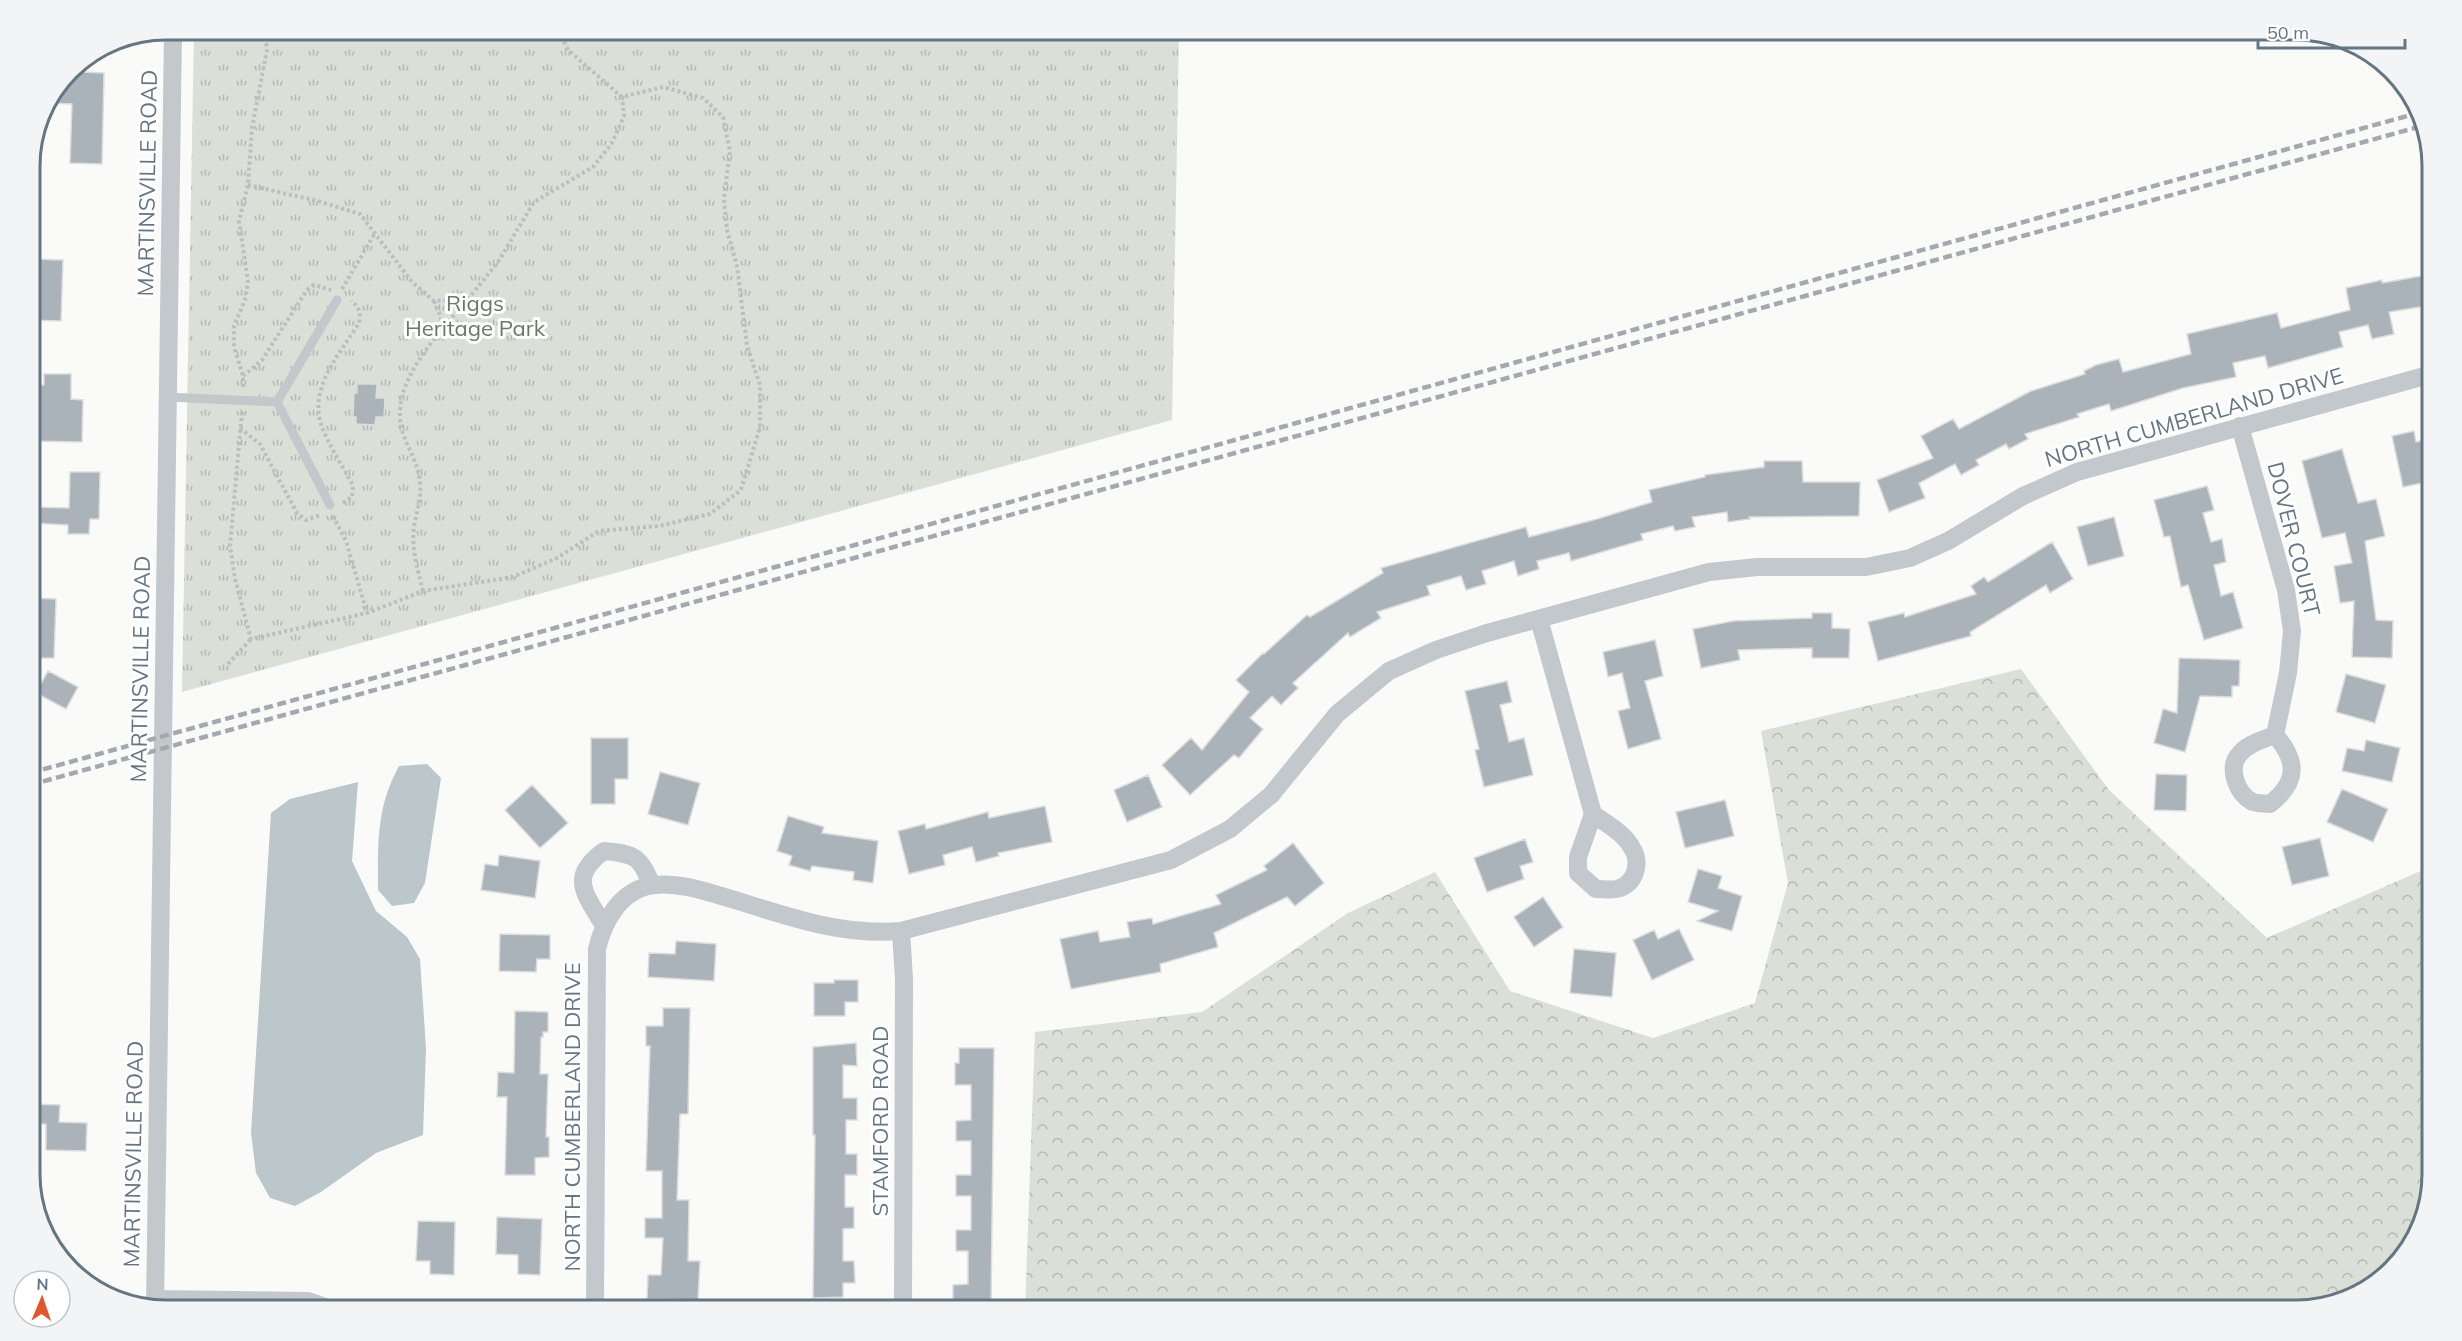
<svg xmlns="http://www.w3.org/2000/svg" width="2462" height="1341" viewBox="0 0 2462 1341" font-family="Mulish,sans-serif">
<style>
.grass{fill:url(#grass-tufts)}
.forest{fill:url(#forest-crowns)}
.water{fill:#bbc7cb}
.building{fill:#aab3b9;stroke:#dcdcda;stroke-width:1.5}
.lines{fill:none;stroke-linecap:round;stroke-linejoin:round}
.path{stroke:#bbbfc2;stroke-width:4;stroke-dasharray:3 3;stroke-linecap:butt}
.lane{stroke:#c3c8cc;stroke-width:9}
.street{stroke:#c3c8cc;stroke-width:18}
.rail{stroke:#a2aab0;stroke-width:4.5;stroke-dasharray:9 4.5;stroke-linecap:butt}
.labels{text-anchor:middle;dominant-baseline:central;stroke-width:6;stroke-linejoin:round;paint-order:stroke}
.street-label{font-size:22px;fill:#657683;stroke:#fff}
.park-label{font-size:22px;fill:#687a64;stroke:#fff}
.rim{fill:none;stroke:#657683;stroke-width:3}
</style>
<defs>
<pattern id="grass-tufts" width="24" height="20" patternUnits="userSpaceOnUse" patternTransform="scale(1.5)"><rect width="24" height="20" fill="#dadfd7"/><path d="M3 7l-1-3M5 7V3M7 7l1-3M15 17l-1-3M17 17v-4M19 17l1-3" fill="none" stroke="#b4b9b4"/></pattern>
<pattern id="forest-crowns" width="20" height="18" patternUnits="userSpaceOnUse" patternTransform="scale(1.5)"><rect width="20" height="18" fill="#dadfd7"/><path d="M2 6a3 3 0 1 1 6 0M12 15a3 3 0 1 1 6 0" fill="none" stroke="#b4b9b4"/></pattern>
</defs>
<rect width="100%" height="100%" fill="#fafaf8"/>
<path class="grass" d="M194,30H1179L1172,420L182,692Z"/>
<path class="forest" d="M2021,669L2109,790L2267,938L2432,866V1175L2414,1242L2364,1293L2296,1311H2138L2134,1306L2126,1311H1025L1035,1032L1202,1012L1348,913L1435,872L1510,991L1653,1038L1755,1003L1788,883L1761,731Z"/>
<path class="water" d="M427,764L441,778L425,883L414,903L392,906L378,890C378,844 376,808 399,766Z
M358,782L352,861L376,911L407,937L420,959L426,1048L423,1135L376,1153L321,1192L295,1206L270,1198L256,1173L251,1133L271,813L290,799Z"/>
<path class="building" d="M81,62V72L104,73L102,164L70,163L72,104L48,103L70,70Z
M30,259L63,260L61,321L30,320Z
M2432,274V305L2389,312L2394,334L2372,339L2368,325L2339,332L2343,347L2268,368L2265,356L2233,363L2236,377L2183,388L2111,411L2109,404L2077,414L2079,417L2025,434L2028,439L2009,449L2006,444L1976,460L1979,465L1961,475L1955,464L1919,483L1925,498L1889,512L1877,480L1933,458L1921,436L1953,419L1959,429L2031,391L2085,374L2084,371L2096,365L2119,359L2123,372L2191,354L2187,334L2277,313L2281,328L2350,310L2346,288L2382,280V283Z
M44,374H71V399L83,400L82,442L30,441V403H34L35,385H44Z
M357,384H377L376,398H385L384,417H376L375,425L356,424V417H353L354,393H357Z
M2414,431L2416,442L2432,438V481L2403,487L2392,436Z
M2342,449L2358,503L2376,499L2385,536L2365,541L2376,620L2393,621L2392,658L2352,657L2354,601L2340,603L2334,566L2352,563L2345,533L2322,538L2302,461Z
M1764,461H1802L1803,482H1860L1859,516L1749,517L1750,519L1728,522L1727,512L1692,517L1695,527L1675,531L1673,526L1641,534L1643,540L1571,561L1569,553L1537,561L1539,569L1518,576L1514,561L1482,571L1486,584L1466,590L1461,576L1427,586L1430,595L1377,612L1381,618L1350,637L1348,633L1293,683L1298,688L1281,705L1272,696L1250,718L1263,729L1239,758L1234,755L1190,795L1162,765L1191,738L1202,750L1249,692L1236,680L1263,653L1264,654L1307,615L1310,617L1383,573L1381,568L1526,527L1529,537L1597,519L1652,502L1649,490L1705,477V475L1764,467Z
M70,472H100L99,519H90L89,534H68V525L32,523V507L69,508Z
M2207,486L2214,510L2203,513L2211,542L2222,539L2226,562L2214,565L2221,596L2233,592L2243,628L2204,640L2188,585L2181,587L2170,536L2164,537L2154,500Z
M2114,517L2124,556L2088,566L2077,527Z
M2052,542L2073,579L2050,593L2046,585L1970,632L1971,636L1878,661L1868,622L1904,613L1905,617L1976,594L1971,586L1984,577L1988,582Z
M30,598L56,599L54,658H30Z
M1812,613H1832V628L1850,629L1849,658H1812V648L1738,650L1740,660L1701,668L1693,629L1733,621L1812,618Z
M1655,640L1663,676L1645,681L1661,739L1628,749L1618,711L1630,708L1622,673L1608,677L1603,652Z
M2179,658L2240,660L2239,686H2232V697L2200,696L2185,752L2154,743L2163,709L2177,713Z
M48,671L78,687L66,709L36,693Z
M2346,674L2386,685L2375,723L2336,712Z
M1507,681L1512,702L1500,705L1509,742L1524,738L1533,775L1484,787L1475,750L1479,749L1465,691Z
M591,738H628V779H615V804H591Z
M2366,740L2400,748L2392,782L2342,771L2347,748L2364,751Z
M660,772L700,783L688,825L648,814Z
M2156,774L2187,775L2186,811L2154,810Z
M1148,775L1162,807L1127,822L1114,790Z
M532,785L568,823L540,848L505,810Z
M2342,789L2388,809L2373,842L2327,822Z
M1725,800L1734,836L1685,848L1676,812Z
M1045,806L1052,842L998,853L999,856L976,862L972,847L943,855L945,865L909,874L898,831L925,824L926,829L988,812L989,818Z
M788,816L824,827L822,833L878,841L873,883L853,880L854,872L812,866L810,871L789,865L792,856L777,851Z
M2320,838L2329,876L2292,885L2282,847Z
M1525,839L1533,862L1520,866L1524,879L1487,892L1474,858Z
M1293,843L1324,883L1295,906L1287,897L1214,933L1218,947L1160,964L1161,972L1071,989L1060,939L1098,931L1100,942L1130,937L1127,922L1152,918L1153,924L1221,904L1216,895L1267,870L1264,866Z
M499,855L540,861L535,898L481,890L485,864L498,866Z
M1698,869L1722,876L1718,888L1742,896L1732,931L1697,921L1718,911L1688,902Z
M1543,897L1563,927L1534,947L1514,917Z
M1679,929L1694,960L1652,980L1633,940L1654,930L1658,939Z
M500,934L550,935V959H537L536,972L499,971Z
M676,941L716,944L714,981L648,977L649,953L675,954Z
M1574,949L1616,953L1612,997L1570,993Z
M834,980H858V1002H845V1016H814V983H834Z
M663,1008H690L688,1114H680L677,1200H689L688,1261H700L698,1300L647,1299L648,1275H661L663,1238H645V1218H662V1171H646L650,1046H646V1026H663Z
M515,1011L548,1012V1032H543V1037H541L540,1074H548L546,1137H549V1157L535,1158V1175H505L507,1097H497L498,1072L514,1073Z
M856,1043L857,1066L843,1065V1098H857V1120H846V1154H857V1175H845V1207H854V1228L843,1229V1261H854L855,1283H843V1297L813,1298L815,1135H813V1047Z
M959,1048H994L991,1306H953V1285L968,1284V1251H956V1230H971V1196H956V1175H971V1141H956V1121L971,1120V1085H955V1063H959Z
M30,1104L60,1105L59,1122L87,1123L86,1151L46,1150V1124H30Z
M497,1217L542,1219L540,1275L518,1274V1255L496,1254Z
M418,1221L455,1222L454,1275L430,1274V1261H416Z"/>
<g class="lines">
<path class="path" d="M248,185L318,201L360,214L412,282L434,301L468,299L498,262L534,202L593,167L612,143L624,116L622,97
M342,289L375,233
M434,301L441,317V332
M243,376L262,360L307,290L314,285L331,290
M243,387V376L234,347V326L245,300L248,282L239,221L248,185L252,128L267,50L265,30
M242,412L230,546L235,579L251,639L367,613L423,591L513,577L557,558L599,531L659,526L710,514L741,490L760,427V385L747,346L737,266L727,230L724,199L730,151L723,117L703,98L663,87L622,97L568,50L558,30
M240,428L260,444L297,513L306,520L321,515
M343,503L352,497L353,486C343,466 328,445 321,424C309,387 341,352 359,323C361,313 359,306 351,301
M333,516L346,541L367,613
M423,591C418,570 411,549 414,528C416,512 422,499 420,482C419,463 405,445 401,426C392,378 441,333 467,299
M228,664L251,639"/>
<path class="lane" d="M167,397L277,402
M330,505L277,402L337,300"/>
<path class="street" d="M2240,426L2286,590L2292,631L2288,673L2275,735C2298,761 2298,782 2270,804C2264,803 2256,804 2251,801C2237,793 2228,769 2238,756C2246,744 2262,740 2275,735
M1539,619L1593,814C1607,824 1624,833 1632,848C1641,862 1636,882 1620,888C1614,891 1603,889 1596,889L1578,873V857L1593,814
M603,924C584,893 569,876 604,851C636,854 639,856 652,885
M901,931L904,979L903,1311
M155,1299L308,1301L337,1311
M155,1308L173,30
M595,1311L597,949C604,920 621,889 654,885C681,882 710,893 735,900C789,917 843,936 901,931L1171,860L1230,829L1271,795L1337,714L1389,671L1436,650L1487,633L1709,572L1757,567H1866L1910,558L1948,541L2023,496L2077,472L2432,374"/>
<path class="rail" d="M30,773L2418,113
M30,785L2422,126"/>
</g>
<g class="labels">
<g class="street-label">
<text transform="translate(147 183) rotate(-89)">MARTINSVILLE ROAD</text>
<text transform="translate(2194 417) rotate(-16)">NORTH CUMBERLAND DRIVE</text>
<text transform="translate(2294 539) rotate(76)">DOVER COURT</text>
<text transform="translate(140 669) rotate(-89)">MARTINSVILLE ROAD</text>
<text transform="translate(572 1117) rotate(-90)">NORTH CUMBERLAND DRIVE</text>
<text transform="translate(880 1121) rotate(-90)">STAMFORD ROAD</text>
<text transform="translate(133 1154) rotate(-89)">MARTINSVILLE ROAD</text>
</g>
<g class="park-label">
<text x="475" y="303">Riggs<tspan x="475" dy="25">Heritage Park</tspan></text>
</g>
</g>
<path d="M0 0H2462V1341H0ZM166 40H2296A126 126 0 0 1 2422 166V1174A126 126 0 0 1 2296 1300H166A126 126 0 0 1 40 1174V166A126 126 0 0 1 166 40Z" fill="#f3f4f5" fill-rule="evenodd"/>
<path class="rim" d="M166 40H2296A126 126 0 0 1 2422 166V1174A126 126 0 0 1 2296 1300H166A126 126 0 0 1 40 1174V166A126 126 0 0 1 166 40Z"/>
<g transform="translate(42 1299) rotate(2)"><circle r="28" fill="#ffffff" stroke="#c1c8cd" stroke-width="1.5"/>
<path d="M0-4.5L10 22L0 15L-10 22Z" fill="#e4572e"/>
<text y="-9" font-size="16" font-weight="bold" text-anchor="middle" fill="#657683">N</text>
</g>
<path d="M2258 39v9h147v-9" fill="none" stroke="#657683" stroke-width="3"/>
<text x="2267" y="39" font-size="18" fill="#657683" stroke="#ffffff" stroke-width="4.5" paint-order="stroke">50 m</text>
</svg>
